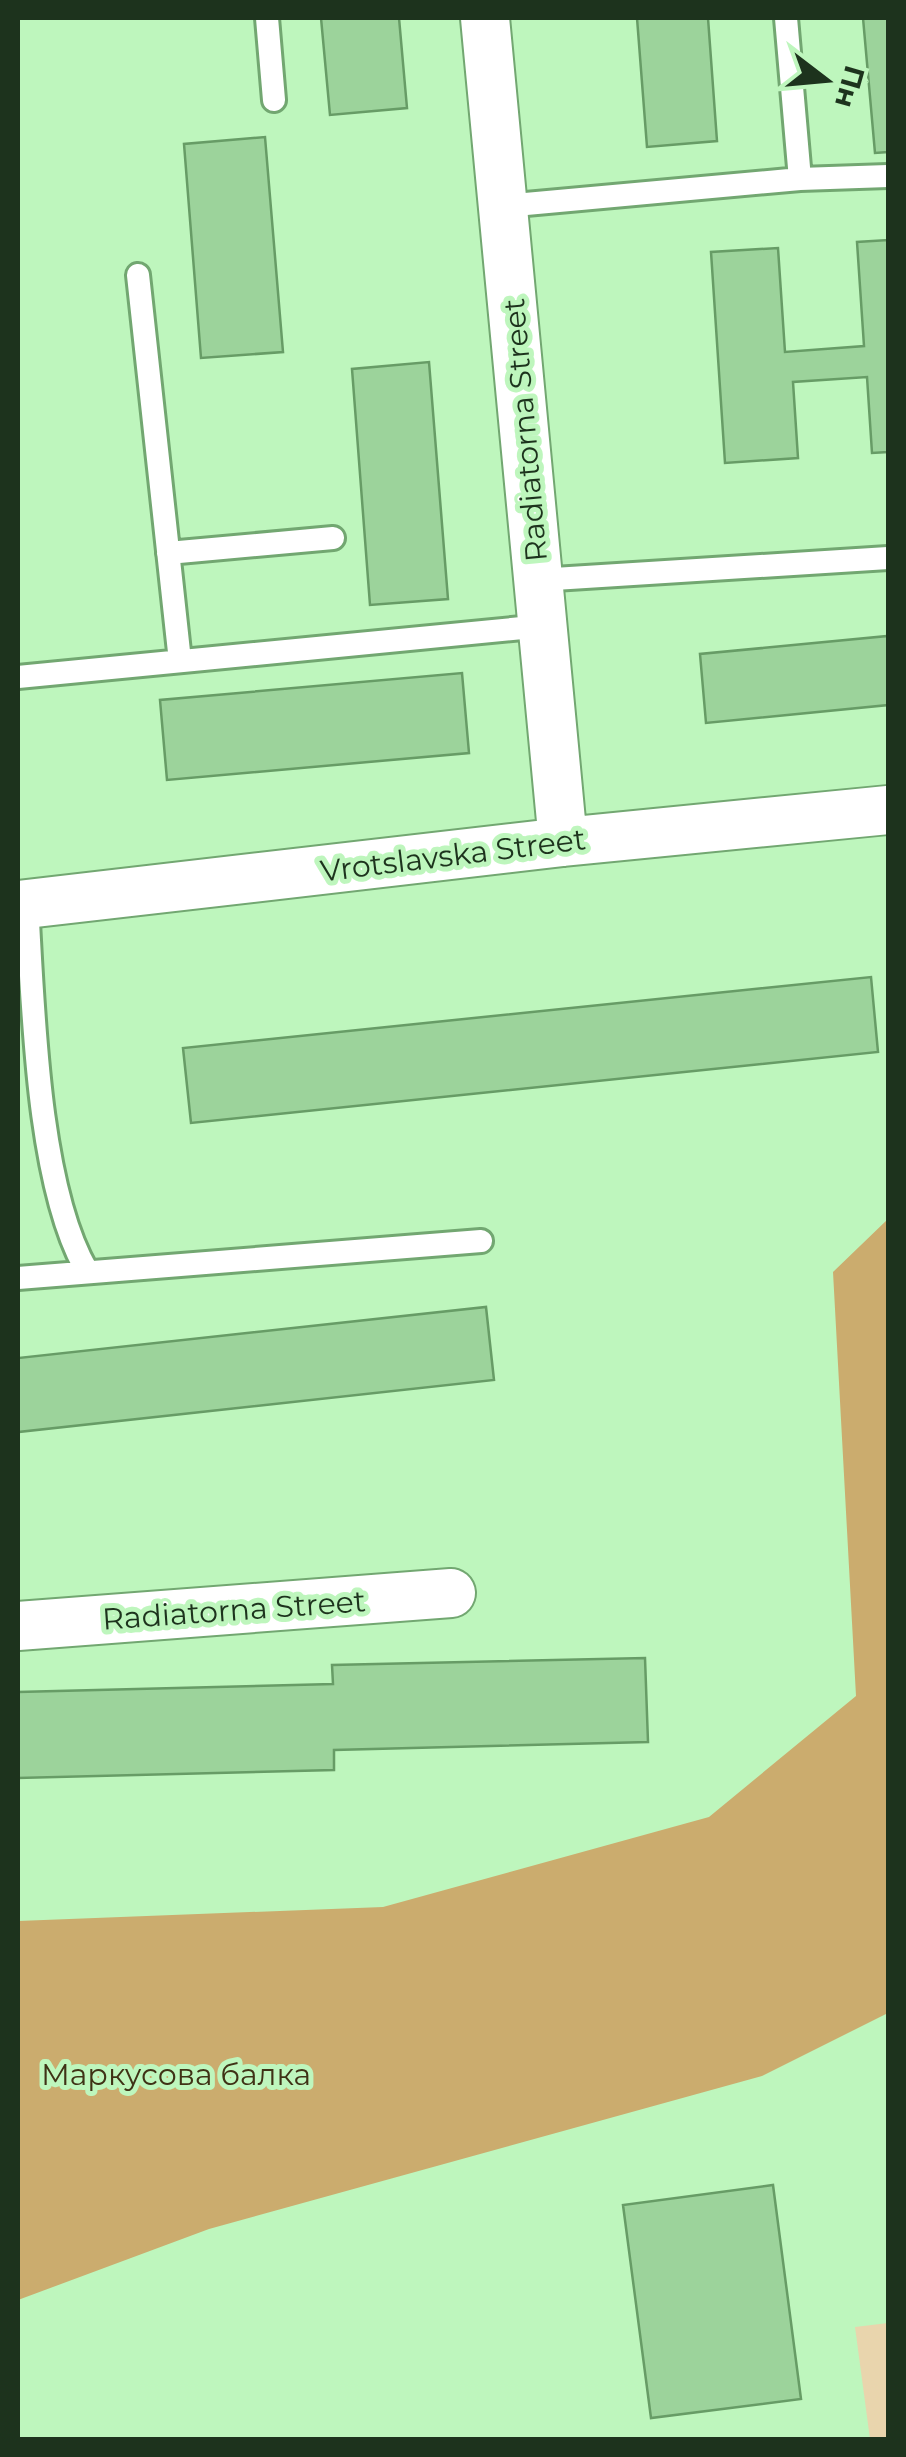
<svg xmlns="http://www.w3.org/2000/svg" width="906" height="2457" viewBox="0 0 906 2457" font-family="Montserrat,sans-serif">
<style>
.green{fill:#e9d5ad}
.forest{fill:#cbac6e}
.building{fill:#9cd39b;stroke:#679c66;stroke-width:2.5}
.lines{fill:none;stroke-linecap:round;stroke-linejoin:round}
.service-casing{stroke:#72a771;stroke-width:28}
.minor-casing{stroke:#72a771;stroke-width:52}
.service{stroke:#fff;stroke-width:22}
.minor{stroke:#fff;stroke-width:48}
.labels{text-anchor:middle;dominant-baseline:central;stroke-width:10;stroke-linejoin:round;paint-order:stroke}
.street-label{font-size:30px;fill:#1d331d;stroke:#bef6bd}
.park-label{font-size:30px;fill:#3f3216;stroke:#bef6bd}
</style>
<rect width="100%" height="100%" fill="#bef6bd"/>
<path class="green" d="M888,2323V2439H870L855,2327Z"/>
<path class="forest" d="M888,1219V2013L762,2076L209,2229L18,2300V1921L383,1907L709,1817L856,1696L833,1272Z"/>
<path class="building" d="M321,18H399L407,108L330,115Z
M637,18H708L717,141L647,147Z
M863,18H888V152L875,153Z
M265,137L283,352L201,358L184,144Z
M888,240V452L872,453L867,377L793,382L798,458L725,463L711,252L778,248L785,352L864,346L857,242Z
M429,362L448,599L370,605L352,369Z
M888,636V705L706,723L700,654Z
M462,673L469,753L167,780L160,700Z
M871,977L878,1052L191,1123L183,1048Z
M486,1307L494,1380L18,1432V1358Z
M645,1658L648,1742L334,1750V1770L18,1778V1692L333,1684L332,1665Z
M773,2185L801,2399L651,2418L623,2205Z"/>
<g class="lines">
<g class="service-casing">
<path id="service" d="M267,18L274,100
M786,18L800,179
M504,206L800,179L888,176
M138,275L180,661
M168,553L333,538
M538,580L888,558
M18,677L543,626
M27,904C33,1004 37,1186 87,1271
M18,1278L481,1241"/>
</g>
<g class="minor-casing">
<path id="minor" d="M485,18L563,842
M18,905L563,842L888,810
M18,1626L451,1593"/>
</g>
<use href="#service" class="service"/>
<use href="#minor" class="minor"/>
</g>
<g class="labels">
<g class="street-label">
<text transform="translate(525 430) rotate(-95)">Radiatorna Street</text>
<text transform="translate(453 855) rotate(-7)">Vrotslavska Street</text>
<text transform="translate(234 1610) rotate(-4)">Radiatorna Street</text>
</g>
<g class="park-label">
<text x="176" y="2074">Маркусова балка</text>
</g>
</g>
<rect width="906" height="2457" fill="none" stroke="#1d331d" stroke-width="40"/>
<g transform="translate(826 80) rotate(106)" stroke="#bef6bd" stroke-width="8" paint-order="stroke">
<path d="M0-8L18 38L0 25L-18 38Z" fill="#1d331d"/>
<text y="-15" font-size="28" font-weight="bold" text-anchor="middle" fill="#1d331d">Пн</text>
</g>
</svg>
